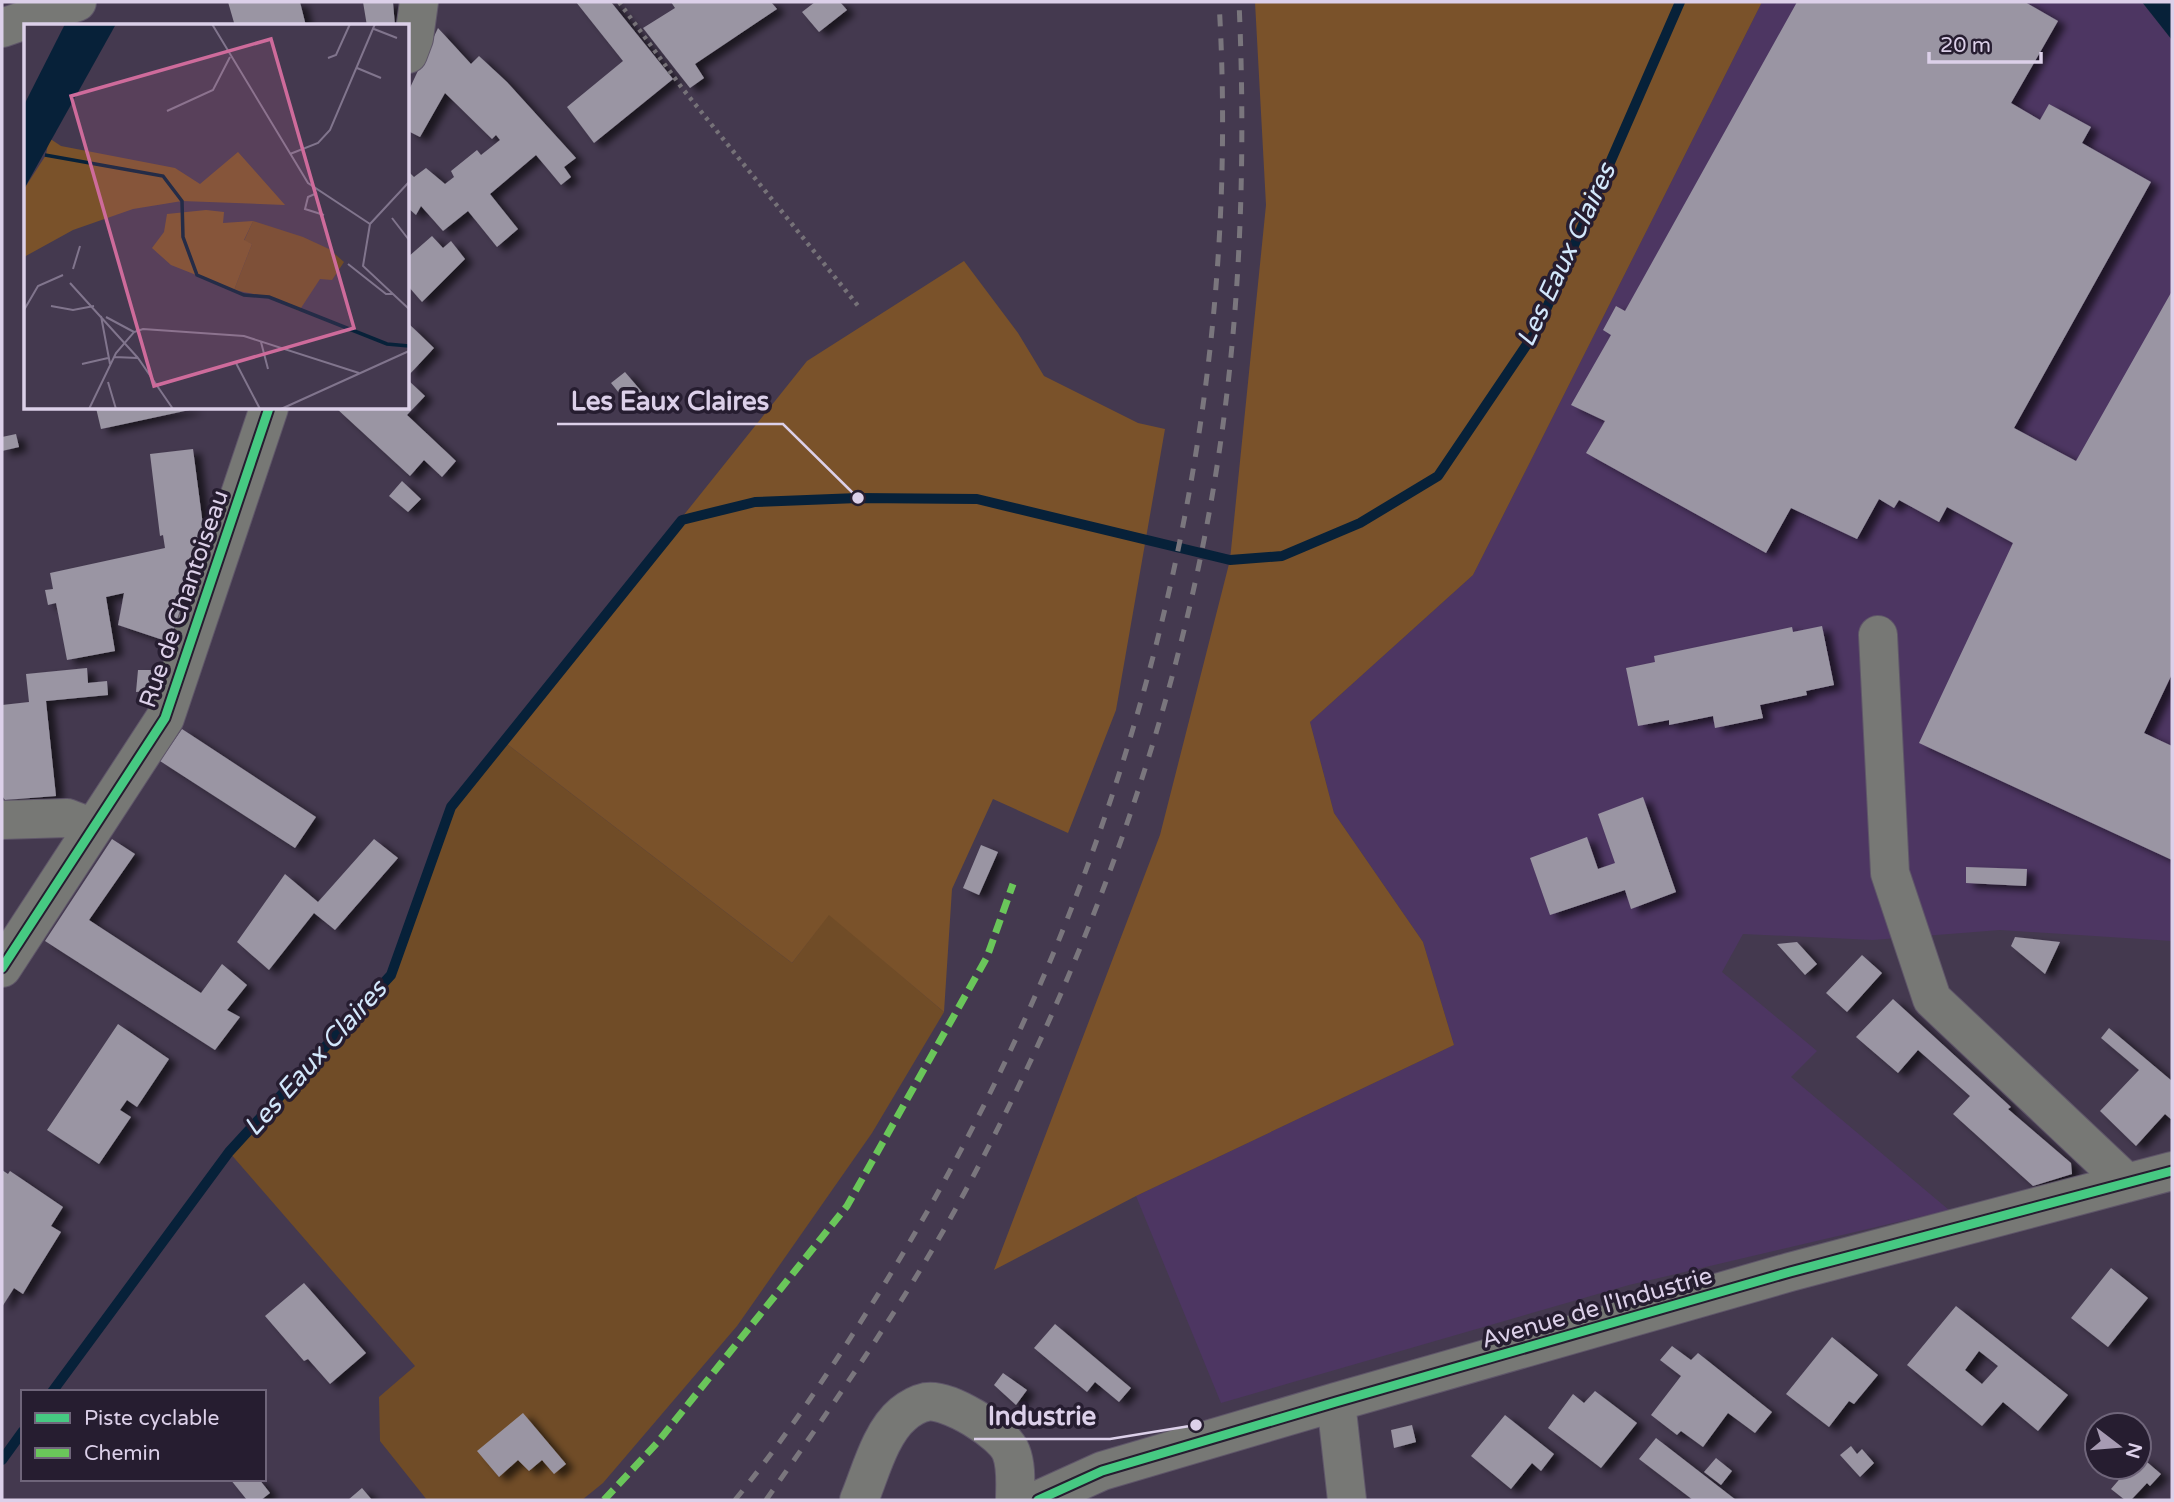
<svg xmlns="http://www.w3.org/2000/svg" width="2174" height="1502" viewBox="0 0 2174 1502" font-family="'Varela Round',sans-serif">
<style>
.built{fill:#4d3662}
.green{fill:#704c27}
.forest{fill:#7a522a}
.water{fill:#072139}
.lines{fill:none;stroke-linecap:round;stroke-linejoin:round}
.stream{stroke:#072139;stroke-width:10}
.building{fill:#9a95a3;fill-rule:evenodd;filter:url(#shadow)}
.minor-casing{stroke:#5f5669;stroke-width:40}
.path{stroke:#767278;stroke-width:4.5;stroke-dasharray:3.5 5;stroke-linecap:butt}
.minor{stroke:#777875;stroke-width:38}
.rail{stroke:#7a767d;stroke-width:5;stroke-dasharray:12 12;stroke-linecap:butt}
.quiet{stroke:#6ac65a;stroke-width:7;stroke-dasharray:14 7;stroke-linecap:butt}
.cycleway-casing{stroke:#261d30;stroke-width:13}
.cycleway{stroke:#46c982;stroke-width:9}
.labels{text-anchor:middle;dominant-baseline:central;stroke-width:7;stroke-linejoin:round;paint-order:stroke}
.street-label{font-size:24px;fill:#dcd0e9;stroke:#261d30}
.water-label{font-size:26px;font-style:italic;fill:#d2e7fb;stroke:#261d30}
.inset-river{fill:none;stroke:#072139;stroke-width:3.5}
.inset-road{fill:none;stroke:#81758d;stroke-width:2}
.view{fill:#ce6b9b;fill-opacity:0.15;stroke:#ce6b9b;stroke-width:3.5}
.inset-edge{fill:none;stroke:#dcd0e9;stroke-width:3.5}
.leader{fill:none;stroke:#dcd0e9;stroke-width:2.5}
.callout-dot{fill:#dcd0e9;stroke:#261d30;stroke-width:2.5}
.callout-label{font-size:26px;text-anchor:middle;font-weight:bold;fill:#dcd0e9;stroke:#261d30;stroke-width:7;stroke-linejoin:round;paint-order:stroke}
</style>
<defs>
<filter id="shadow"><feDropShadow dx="8" dy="4.5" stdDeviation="3.5" flood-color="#0009"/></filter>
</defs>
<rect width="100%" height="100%" fill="#44394f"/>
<path class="built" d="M1762,2H2142L2172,40V941L2000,930L1873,940L1743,934L1722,972L1817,1051L1791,1077L1949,1210L1629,1285L1221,1403L1136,1196L1454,1045L1423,942L1334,813L1310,722L1473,575Z"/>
<path class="green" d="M503,741L792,963L829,914L944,1012L872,1133L737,1326L603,1483L582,1500H427L380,1441L379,1397L415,1366L229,1152L391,975L451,807Z"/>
<path class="forest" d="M1255,2H1762L1473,575L1310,722L1334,813L1423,942L1454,1045L1136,1196L994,1270L1160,835L1230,560L1266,205Z
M964,261L1018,333L1044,376L1138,423L1165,429L1116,710L1068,833L993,799L952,889L944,1012L829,915L792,963L503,741L807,361Z"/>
<path class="water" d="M2142,2H2172V40Z"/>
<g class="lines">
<path class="stream" d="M52,1392L229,1152L391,975L451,807L682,520L755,502L858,498L977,499L1230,560L1282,556L1360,523L1438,476L1538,328L1680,2
M2,1460L23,1431"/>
</g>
<path class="building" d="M228,2H300L306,26H235Z
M363,2H393L395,26H367Z
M576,2H611L673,79L594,143L567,107L623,61Z
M671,2H771L777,9L695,64L704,78L690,88L643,28L675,8Z
M815,2H840L847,10L819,32L802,12Z
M1797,2H2025L2058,21L2011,103L2040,120L2049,104L2091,127L2082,143L2151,182L2014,428L2076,461L2172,291V674L2144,733L2172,746V860L1919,743L2013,543L1947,507L1939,522L1899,500L1894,508L1879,499L1857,539L1791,508L1766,553L1586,453L1605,421L1571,405L1611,335L1603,330L1616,306L1625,311Z
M438,28L471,64L479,56L507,82L576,158L564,167L571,177L561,185L536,155L490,194L518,229L497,247L468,211L443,231L421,206L416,215L408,208V171L414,177L426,168L445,184L454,177L451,171L477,150L481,155L500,140L496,135L492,139L445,93L420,137L408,131V92Z
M432,236L443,248L451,241L465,259L422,302L408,286V257Z
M408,323L434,348L408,376Z
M625,372L642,392L628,404L611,383Z
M408,380L425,396L407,415L456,461L442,477L424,460L410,476L336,408H408Z
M96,408H194V409L101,429Z
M16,434L19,447L2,451V437Z
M193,449L204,533L172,643L118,625L124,593L106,597L115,651L67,660L56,603L48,605L45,590L53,589L50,573L165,548L163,535L160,536L150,454Z
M402,481L421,499L408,512L389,496Z
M1822,626L1834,685L1806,691L1807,695L1760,705L1763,718L1715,728L1713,716L1669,725V720L1638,726L1626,668L1655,662L1654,656L1792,627L1793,632Z
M87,668L88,683L107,681L108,695L46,701L56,796L5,800L2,796V705L29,702L26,674Z
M138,670H164L157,690L136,692Z
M182,729L316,817L295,848L160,761Z
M1643,797L1676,892L1631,909L1625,890L1550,915L1530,858L1587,837L1598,869L1615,863L1598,814Z
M112,839L135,854L89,920L201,993L222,964L247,985L227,1010L240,1017L215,1050L45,941Z
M374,839L398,858L335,930L314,913L269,970L237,942L285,874L318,902Z
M981,845L998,852L979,895L963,888Z
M1966,867L2027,869L2026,886L1966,883Z
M2015,937L2060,942L2045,974L2011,946Z
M1797,942L1817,964L1805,975L1777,944Z
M1862,955L1882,973L1847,1012L1826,993Z
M1893,999L2011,1107L2008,1109L2071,1163L2072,1174L2033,1186L1953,1114L1970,1096L1918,1050L1898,1073L1856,1037Z
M118,1024L169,1059L137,1107L127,1100L120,1110L131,1117L99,1164L47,1130Z
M2109,1028L2172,1081V1120L2165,1114L2136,1146L2100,1111L2139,1070L2101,1038Z
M2,1170L8,1174L10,1171L63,1207L51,1226L61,1232L33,1277L23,1294L14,1288L2,1307Z
M2111,1268L2148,1298L2108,1347L2071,1318Z
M304,1283L366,1353L330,1384L308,1359L304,1361L265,1316Z
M1956,1306L2068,1395L2038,1431L2003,1402L1982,1426L1907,1365ZM1979,1351L1998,1366L1982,1384L1965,1370Z
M1055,1324L1131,1388L1119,1402L1095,1382L1087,1392L1034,1348Z
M1832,1337L1878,1375L1854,1404L1849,1401L1829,1427L1786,1394Z
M1672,1346L1691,1360L1698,1353L1772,1412L1755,1433L1728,1413L1703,1447L1681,1431L1677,1435L1651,1415L1681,1376L1660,1360Z
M1003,1373L1027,1390L1016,1405L994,1385Z
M1595,1391L1637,1423L1601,1468L1548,1428L1573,1394L1584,1403Z
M523,1413L566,1464L554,1474L542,1460L529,1471L518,1460L499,1477L477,1451Z
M1505,1415L1554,1454L1541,1471L1532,1463L1511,1489L1471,1456Z
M1412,1425L1416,1442L1394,1448L1391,1430Z
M1656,1438L1736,1500H1693L1639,1459Z
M1851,1446L1857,1454L1862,1449L1874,1463L1860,1477L1840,1455Z
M2140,1456L2161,1474L2150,1486L2147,1483L2131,1500H2125L2111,1489L2130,1467H2139Z
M1716,1458L1732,1471L1721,1485L1704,1472Z
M230,1479H259L270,1493L261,1500H247Z
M362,1488L372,1500H348Z"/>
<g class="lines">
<g class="minor-casing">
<path id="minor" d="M2,28L77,2
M408,54L414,38L419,2
M1878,635L1890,873L1932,999L2127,1183
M2,820L67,818L93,828
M2,968L165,718L269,408
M1336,1402L1347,1500
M859,1500C870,1474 880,1433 903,1414C909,1409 917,1404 926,1402C948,1398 1003,1432 1011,1452C1017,1467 1015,1485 1015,1500
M1038,1500L1102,1471L1336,1402L1790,1272L2172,1171"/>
</g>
<path class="path" d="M619,2L682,88L859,307"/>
<use href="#minor" class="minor"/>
<path class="rail" d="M735,1500C789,1434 837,1360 882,1288C1119,904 1246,453 1219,2
M766,1500C832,1406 899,1311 955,1210C1069,1002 1158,773 1204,540C1239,363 1247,181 1239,2"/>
<path class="quiet" d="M604,1500L657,1443L847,1206L987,957L1013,884"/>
<g class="cycleway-casing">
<path id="cycleway" d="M2,968L165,718L269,408
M1038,1500L1102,1471L1336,1402L1790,1272L2172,1171"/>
</g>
<use href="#cycleway" class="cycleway"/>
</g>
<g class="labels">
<g class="street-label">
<text transform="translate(184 599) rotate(-71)">Rue de Chantoiseau</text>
<text transform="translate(1597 1308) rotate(-16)">Avenue de l'Industrie</text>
</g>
<g class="water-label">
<text transform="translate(1566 255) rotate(-65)">Les Eaux Claires</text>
<text transform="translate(315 1058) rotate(-48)">Les Eaux Claires</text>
</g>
</g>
<g transform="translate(24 24)">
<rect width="385" height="385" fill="#44394f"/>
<path d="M229,197L279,213L305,225L320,238L308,256L296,255L275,287L245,273L210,266L228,220L220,217Z" fill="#704c27"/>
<path d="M25,114L37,122L151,144L176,160L214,128L261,181L158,177L109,185L49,206L0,233V165L22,131ZM182,186L200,188L199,199L229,197L220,216L228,220L210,266L147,241L128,224L140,208L143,190Z" fill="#7a522a"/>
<path d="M41,0H92L0,165V81Z" fill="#072139"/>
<path class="inset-river" d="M21,131L139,152L158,177L159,213L173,251L220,271L245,273L363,320L385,322"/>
<path class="inset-road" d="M188,0L284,159L346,200M350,5L373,14M304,34L312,31L326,0M333,44L357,54M143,87L189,66L206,33M266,130L294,119L306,106L351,0M293,169L284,173L281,185L300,191M368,194L385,216M346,200L339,242L385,285M346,200L385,158M324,240L362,270H369M49,245L56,222M46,259L114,334M27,282L49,286L70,282M0,286L14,262L39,251M77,292L86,340M82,293L110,308M237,318L244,345M90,333L114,334L149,385M212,339L236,385M58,340L84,334M84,358L92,385M65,385L92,329L110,308L119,305L220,312L335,349M257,385L385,327"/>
<path class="view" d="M247,15L330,304L130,362L47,72Z"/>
<rect width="385" height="385" class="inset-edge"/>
</g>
<path class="leader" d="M858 498L783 424H557M1196 1425L1110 1439H974"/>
<g class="callout-dot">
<circle cx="858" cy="498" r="7"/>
<circle cx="1196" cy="1425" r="7"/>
</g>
<g class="callout-label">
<text x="670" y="410">Les Eaux Claires</text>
<text x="1042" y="1425">Industrie</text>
</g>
<rect width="2174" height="1502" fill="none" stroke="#dcd0e9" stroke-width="7"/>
<rect x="21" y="1390" width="245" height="91" fill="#261d30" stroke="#6f657a" stroke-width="2"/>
<rect x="35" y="1413" width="35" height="10" fill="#46c982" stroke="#6f657a" stroke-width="2"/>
<text x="84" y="1425" font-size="21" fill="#dcd0e9">Piste cyclable</text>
<rect x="35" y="1448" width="35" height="10" fill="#6ac65a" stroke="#6f657a" stroke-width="2"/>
<text x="84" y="1460" font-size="21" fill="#dcd0e9">Chemin</text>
<g transform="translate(2118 1446) rotate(106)"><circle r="33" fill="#261d30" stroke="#6f657a" stroke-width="2"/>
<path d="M0-5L12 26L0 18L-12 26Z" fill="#a79bb3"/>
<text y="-10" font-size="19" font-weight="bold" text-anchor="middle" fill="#dcd0e9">N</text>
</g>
<path d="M1929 52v10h112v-10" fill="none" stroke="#dcd0e9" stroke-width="3.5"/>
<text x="1940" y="52" font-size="21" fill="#dcd0e9" stroke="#261d30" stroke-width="5" paint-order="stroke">20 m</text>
</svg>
